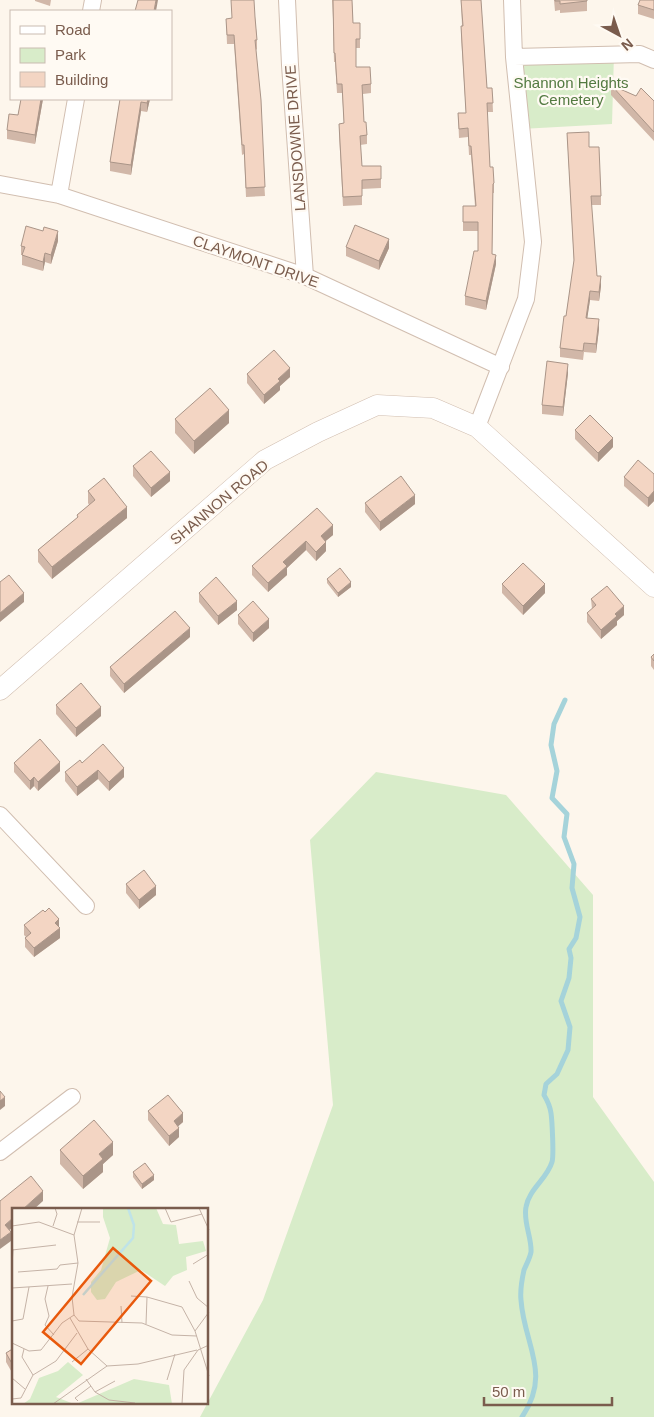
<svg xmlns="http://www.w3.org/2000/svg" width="654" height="1417" viewBox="0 0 654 1417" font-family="Helvetica,sans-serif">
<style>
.green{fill:#d8ecc9}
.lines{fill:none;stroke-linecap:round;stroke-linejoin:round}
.stream{stroke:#a5d3da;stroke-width:5}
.minor-casing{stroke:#d1beb0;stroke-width:18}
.tertiary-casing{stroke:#d1beb0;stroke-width:21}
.minor{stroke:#fff;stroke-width:16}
.tertiary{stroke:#fff;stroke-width:20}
.wall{fill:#d1b7a8}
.shaded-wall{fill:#aa9588}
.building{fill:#f3d5c3;stroke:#aa9588}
.labels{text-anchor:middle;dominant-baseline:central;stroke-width:4.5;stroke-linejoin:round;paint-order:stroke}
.park-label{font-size:15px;fill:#537a41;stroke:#fffaf3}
.street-label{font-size:15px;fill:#7a5c4d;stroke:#fffaf3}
.inset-river{fill:none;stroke:#bfe3e8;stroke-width:2.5}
.inset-road{fill:none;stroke:#c5b3a7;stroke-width:1}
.view{fill:#e8590c;fill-opacity:0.15;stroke:#e8590c;stroke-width:2.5}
.inset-edge{fill:none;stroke:#7a5c4d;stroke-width:2.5}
</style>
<rect width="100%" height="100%" fill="#fdf6ec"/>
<path class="green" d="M614,54L612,124L521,129L514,57Z
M376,772L506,795L593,895V1097L654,1182V1417H200L263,1300L333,1105L310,840Z"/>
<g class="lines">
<path class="stream" d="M522,1417C552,1373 524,1345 521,1300C520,1291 522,1279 524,1270C526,1265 530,1258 531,1252C532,1238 523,1222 526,1207C529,1189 547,1179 552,1162C554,1156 552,1120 551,1113C550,1106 547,1100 544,1095L546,1084L557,1074L568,1050L570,1027L561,1001L569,978L571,958L569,949L576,938L580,917L572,888L574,864L564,837L567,814L552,798L557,771L551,745L554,724L565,700"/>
<g class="minor-casing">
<path id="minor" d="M287,0L290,65L305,276
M91,11L93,0
M514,57L640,54L654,60
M0,184L59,195L305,276L501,367
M59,195L76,99
M477,427L526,299L533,242L514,57L512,0
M0,815L86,906
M0,1152L72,1097"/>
</g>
<g class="tertiary-casing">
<path id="tertiary" d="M0,690L265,460L318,432L377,405L433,408L477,427L654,587"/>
</g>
<use href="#minor" class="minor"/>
<use href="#tertiary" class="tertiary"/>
</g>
<path class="wall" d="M35,0H51L50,6L35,1Z
M332,0H352L353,23H360V48H356V67L371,84V93L363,94L364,122L367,135V144L360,145L362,166H381V188L362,189V205L343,206L339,133V124L344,123L342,93H337L335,62H334L333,19Z
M461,0H481L487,88H492L493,112H487L490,167L494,183V193H493L492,254L496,264L486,310L465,305V296L478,251V231H463V206H475L471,155H469L468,137L459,138L458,113H466L461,36V26H462Z
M554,0H587V11L560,13V10L555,11Z
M654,0V19L638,14V5Z
M255,17L257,40V49L256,50L265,196L246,197L244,154L242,155L234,44H227L226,19Z
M611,85L636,96L654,101V141L611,95Z
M21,99H43L35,144L7,139V130L18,115Z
M120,99H150L147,112L141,111L131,175L110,171V162Z
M567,133L589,147L601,196V205H591L597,276L601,286L599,301L590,300L587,318L599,329L596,353L584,352L583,360L560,357V348L566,316L574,263Z
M58,241L51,264L45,262L43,271L22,265V255H21V246Z
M346,247L389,248L379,270L346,256Z
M568,373L563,416L542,414V405Z
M247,374L290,377L280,386V390L264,404L247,383Z
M175,419L229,423L194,454L175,433Z
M575,430L613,447L598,462L575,439Z
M133,466L170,481L151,497L133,476Z
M654,474V501L648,507L624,486V477Z
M88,491L127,518L52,579L38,562V550L77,518V515L89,505L88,503Z
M365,503L415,504L380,531L365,512Z
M317,508L333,535L325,541L326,551L316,561L306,550L287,568V575L268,592L252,575V566Z
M327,579L351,587L338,597L327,583Z
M502,584L545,593L523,615L502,593Z
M199,593L237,610L218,625L199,602Z
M591,599L624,615L617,621V625L601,639L587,622V613L592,609Z
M238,615L269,628L253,642L238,624Z
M190,637L124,693L110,676V667Z
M654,654V670L651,666V657Z
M56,705L101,716L76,737L56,714Z
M14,763L60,771L38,791L34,786L30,790L14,772Z
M82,763L124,777L109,791L98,779L77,796L65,781V772Z
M126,884L156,895L139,909L126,893Z
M24,925L59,927L60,938L34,957L25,947V938L26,937L24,935Z
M148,1111L183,1122L178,1126L179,1137L169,1146L148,1120Z
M60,1150L113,1155L103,1164V1172L83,1189L60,1164Z
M133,1172L154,1180L142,1189L133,1177Z
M14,1348V1376L6,1362V1353Z"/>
<path class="shaded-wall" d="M156,0H158L156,11H154Z
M41,99H43L35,144V135Z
M148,99H150L147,112V103Z
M141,102V111L131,175V165Z
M58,231V241L51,264V255Z
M389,239V248L379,270V261Z
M45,253V262L43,271V262Z
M496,255V264L486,310V301Z
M601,276V286L599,301V292Z
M590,291V300L586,327V318Z
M599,319V329L596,353V344Z
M568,364V373L563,416V407Z
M290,368V377L280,386V390L264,404V395L278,379Z
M229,410V423L194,454V441Z
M613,438V447L598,462V453Z
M170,472V481L151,497V488Z
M654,491V501L648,507V498Z
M415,495V504L380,531V522Z
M127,507V518L52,579V567Z
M333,525V535L321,545V536Z
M306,541V550L287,568V575L268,592V583L283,562Z
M326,542V551L316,561V552Z
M351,582V587L338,597V593Z
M545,584V593L523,615V606Z
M24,593V602L0,622V613Z
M237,601V610L218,625V616Z
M624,606V615L617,621V625L601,639V630L615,614Z
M269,619V628L253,642V633Z
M190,628V637L124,693V684Z
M101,707V716L76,737V728Z
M60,762V771L38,791V782Z
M124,768V777L109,791V782Z
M98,770V779L77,796V787Z
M34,777V786L30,790V781Z
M156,886V895L139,909V900Z
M59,919V928L55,923Z
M60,928V938L34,957V948Z
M5,1097V1106L0,1110V1101Z
M183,1113V1122L174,1130V1121Z
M179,1128V1137L169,1146V1136Z
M113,1142V1155L103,1164V1172L83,1189V1176L99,1154Z
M154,1175V1180L142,1189V1184Z
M43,1191V1201L33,1210H22Z
M14,1217V1226L5,1234V1225Z
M11,1232V1241L0,1249V1240Z"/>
<path class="building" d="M138,0H156L154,11H135Z
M231,0H254L255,17L257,40H255L261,100L265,187L246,188L244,145H242L234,35H227L226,19L232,18Z
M333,0H352L353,23H360V39H356V67H370L371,84L362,85L364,122H366L367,135L360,136L362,166H381V179L362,180V196L343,197L339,124L344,123L342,84H337L335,53H334Z
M461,0H481L487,88H492L493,103H487L490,167H493L494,183L493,184L492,254L496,255L486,301L465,296L474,251H478V222H463V206H476L471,146H469L468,128L459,129L458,113H466L461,26H463Z
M555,0H587V1L560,4V1H555Z
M640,0H654V10L638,5Z
M611,85L636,96L641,88L654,101V132Z
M21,99H41L35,135L7,130L9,114L18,115Z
M120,99H148L147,103L141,102L131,165L110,162Z
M589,132V147H599L601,196H591L597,276H601L599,292L590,291L586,318L599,319L596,344L584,343L583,351L560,348L564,316H566L574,260L567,133Z
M355,225L389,239L379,261L346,247Z
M26,226L43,231L44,227L58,231L51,255L45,253L43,262L22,255L25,247L21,246Z
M274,350L290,368L278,379L280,381L264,395L247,374Z
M547,361L568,364L563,407L542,405Z
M210,388L229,410L194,441L175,419Z
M590,415L613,438L598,453L575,430Z
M151,451L170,472L151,488L133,466Z
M638,460L654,474V491L648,498L624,477Z
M401,476L415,495L380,522L365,503Z
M104,478L127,507L52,567L38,550L78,517L77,515L95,500L88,491Z
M317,508L333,525L321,536L326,542L316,552L306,541L283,562L287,566L268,583L252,566Z
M523,563L545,584L523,606L502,584Z
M340,568L351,582L338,593L327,579Z
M9,575L24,593L0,613V582Z
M216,577L237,601L218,616L199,593Z
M607,586L624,606L615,614L617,616L601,630L587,613L596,605L591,599Z
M253,601L269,619L253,633L238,615Z
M175,611L190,628L124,684L110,667Z
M654,654V661L651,657Z
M81,683L101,707L76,728L56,705Z
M40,739L60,762L38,782L34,777L30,781L14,763Z
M103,744L124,768L109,782L98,770L77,787L65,772L80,760L82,763Z
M144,870L156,886L139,900L126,884Z
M49,908L59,919L55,923L60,928L34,948L25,938L31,933L24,925L43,910L45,912Z
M0,1091L5,1097L0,1101Z
M168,1095L183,1113L174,1121L179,1128L169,1136L148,1111Z
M94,1120L113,1142L99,1154L103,1159L83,1176L60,1150Z
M145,1163L154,1175L142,1184L133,1172Z
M31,1176L43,1191L22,1210H14V1217L5,1225L11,1232L0,1240V1201Z
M14,1348V1367L6,1353Z"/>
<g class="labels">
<g class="park-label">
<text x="571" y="82">Shannon Heights<tspan x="571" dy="17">Cemetery</tspan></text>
</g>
<g class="street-label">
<text transform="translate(295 138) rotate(-94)">LANSDOWNE DRIVE</text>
<text transform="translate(256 261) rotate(19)">CLAYMONT DRIVE</text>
<text transform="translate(219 502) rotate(-40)">SHANNON ROAD</text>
</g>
</g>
<g transform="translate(12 1208)">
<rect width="196" height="196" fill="#fdf6ec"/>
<path d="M91,0H144L151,16L164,17L167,36L191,33L194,43L174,49L175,62L161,68L153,78L129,62L104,74L93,91L85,92L79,84V74L89,62L98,30L91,9ZM56,154L71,167L44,189L62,196H11L18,191L27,170L46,163ZM122,171L157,177L160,196H64Z" fill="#d8ecc9"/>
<path class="inset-river" d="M71,87L121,30L122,17L116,0"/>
<path class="inset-road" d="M153,0L159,14L190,6M187,0L197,22M65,14H88M0,18L27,14L62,27L66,55L60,89L62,107L67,113L130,115L160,127L185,128M41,18L45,6L43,0M62,27L70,0M0,42L44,37M181,56L197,46M0,59L1,41M6,64L45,61L48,57L66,55M177,73L185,90L197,100M36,78L33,91L37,108L33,117L42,127M0,80L60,76M119,88L135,89L170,99L183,123M109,98L110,115M197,104L183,123L197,168M58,110L76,141L95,158M0,113L11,111L17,79M134,116L135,89M0,135L17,143L29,142L50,115L62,107M12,141L10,149L21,167M60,154L76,141M0,170L13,181M74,171L83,184L103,173M155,172L163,146M83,184L97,192L123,195M0,191L9,190L21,167L44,153L65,125M66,193L63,190L79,178M41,196L95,158L126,156L185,142M170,196L172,162L186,142L197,137"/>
<path class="view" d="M101,40L139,73L69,156L31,124Z"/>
<rect width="196" height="196" class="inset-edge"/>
</g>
<rect x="10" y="10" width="162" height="90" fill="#fffaf3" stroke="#cabbb1"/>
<rect x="20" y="26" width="25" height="8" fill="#ffffff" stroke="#cabbb1"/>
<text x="55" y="35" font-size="15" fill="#7a5c4d">Road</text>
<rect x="20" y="48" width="25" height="15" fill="#d8ecc9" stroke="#cabbb1"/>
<text x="55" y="60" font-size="15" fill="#7a5c4d">Park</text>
<rect x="20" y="72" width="25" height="15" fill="#f3d5c3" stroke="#cabbb1"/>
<text x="55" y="85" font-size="15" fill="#7a5c4d">Building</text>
<g transform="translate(619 35) rotate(140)" stroke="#fffaf3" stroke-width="4" paint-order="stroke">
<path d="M0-4L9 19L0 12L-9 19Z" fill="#7a5c4d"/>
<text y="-8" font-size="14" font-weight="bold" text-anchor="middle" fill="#7a5c4d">N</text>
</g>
<path d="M484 1397v8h128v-8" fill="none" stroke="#7a5c4d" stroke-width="2.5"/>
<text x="492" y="1397" font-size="15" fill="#7a5c4d" stroke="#fffaf3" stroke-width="4" paint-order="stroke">50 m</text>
</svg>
